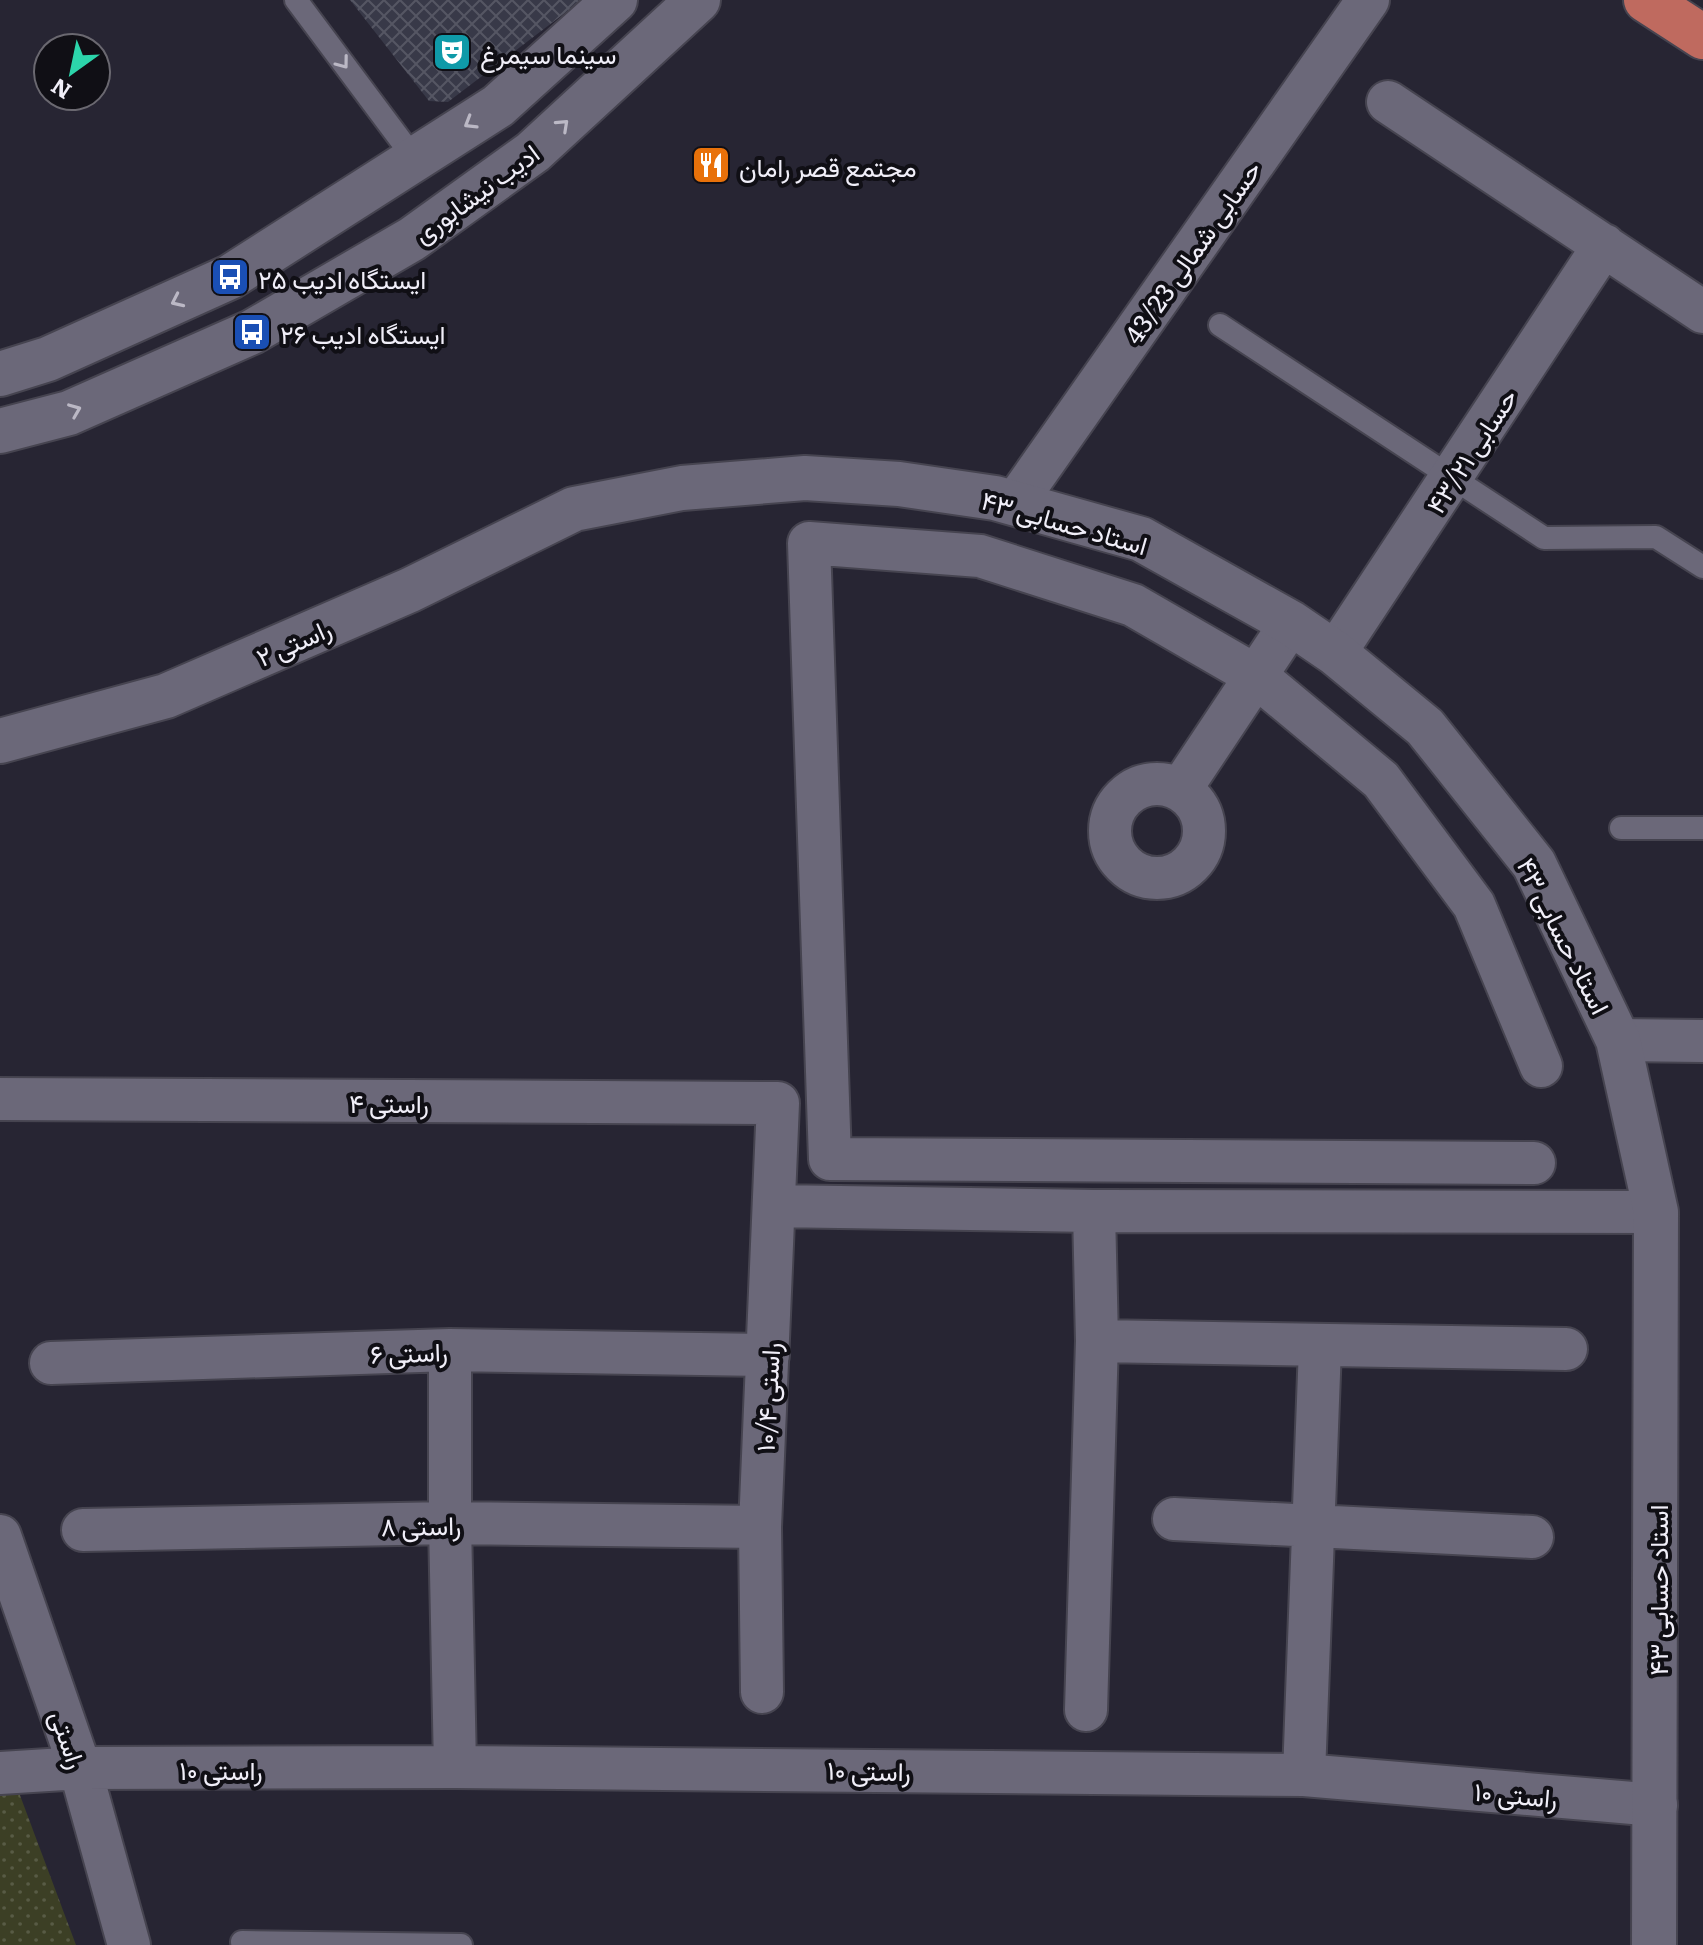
<svg xmlns="http://www.w3.org/2000/svg" width="1703" height="1945" viewBox="0 0 1703 1945" font-family="Literata,Vazirmatn,serif">
<style>
.park{fill:url(#park-dots)}
.building{fill:url(#building-cross-hatch)}
.lines{fill:none;stroke-linecap:round;stroke-linejoin:round}
.service-casing{stroke:#464450;stroke-width:26}
.minor-casing{stroke:#464450;stroke-width:46}
.tertiary-casing{stroke:#464450;stroke-width:48}
.secondary-casing{stroke:#464450;stroke-width:48}
.primary-casing{stroke:#464450;stroke-width:48}
.service{stroke:#6b6879;stroke-width:22}
.minor{stroke:#6b6879;stroke-width:42}
.tertiary{stroke:#6b6879;stroke-width:44}
.secondary{stroke:#6b6879;stroke-width:44}
.primary{stroke:#bf6a5f;stroke-width:44}
.oneway{stroke:#bbb8c5}
.labels{text-anchor:middle;dominant-baseline:central;stroke-width:8;stroke-linejoin:round;paint-order:stroke}
.poi-label{font-size:26px;fill:#f0eef8;stroke:#100f15;text-anchor:start}
.street-label{font-size:26px;fill:#f0eef8;stroke:#100f15}
</style>
<defs>
<pattern id="park-dots" width="8" height="8" patternUnits="userSpaceOnUse" patternTransform="scale(2)"><rect width="8" height="8" fill="#3c3f25"/><path d="M2 2h.1M6 6h.1" fill="none" stroke="#585b45" stroke-width="1.8" stroke-linecap="round"/></pattern>
<pattern id="building-cross-hatch" width="8" height="8" patternUnits="userSpaceOnUse" patternTransform="scale(2)"><rect width="8" height="8" fill="#383948"/><path d="M0 0l8 8M0 8l8-8" fill="none" stroke="#555663"/></pattern>
</defs>
<rect width="100%" height="100%" fill="#272533"/>
<path class="park" d="M0,1789L18,1790L76,1945H0Z"/>
<path class="building" d="M350,0H582L448,102L429,101Z"/>
<g class="lines">
<g class="service-casing">
<path id="service" d="M296,0L414,158
M1220,325L1544,538L1656,537L1703,567
M1621,828H1703
M242,1942L461,1945"/>
</g>
<g class="minor-casing">
<path id="minor" d="M1388,102L1703,312
M1015,503L1368,0
M1335,653L1604,245
M1110 831a47 47 0 1 1 94 0a47 47 0 1 1-94 0Z
M1180,790L1291,623
M1618,1040L1703,1041
M0,1099L778,1103L760,1527L762,1692
M1534,1163L830,1159L809,543L980,556L1133,605L1256,676L1381,780L1474,905L1541,1066
M774,1206L1094,1211L1656,1212
M1097,1341L1566,1349
M450,1350V1523L455,1767
M51,1363L450,1350L768,1355
M1174,1519L1532,1537
M83,1530L450,1523L760,1527
M0,1536L80,1768L129,1945
M1086,1710L1097,1341L1094,1211
M0,1773L80,1768L455,1767L1304,1775L1656,1805
M1304,1775L1320,1347"/>
</g>
<g class="tertiary-casing">
<path id="tertiary" d="M0,741L166,696L410,590L574,509L682,488L805,478L899,484L995,498L1141,539L1291,623L1335,653L1425,727L1534,864L1618,1040L1656,1212L1654,1945"/>
</g>
<g class="secondary-casing">
<path id="secondary" d="M0,374L48,359L230,277L498,106L615,0
M0,431L69,413L252,332L412,239L533,152L698,0"/>
</g>
<g class="primary-casing">
<path id="primary" d="M1646,0L1703,37"/>
</g>
<use href="#service" class="service"/>
<use href="#minor" class="minor"/>
<use href="#tertiary" class="tertiary"/>
<use href="#secondary" class="secondary"/>
<use href="#primary" class="primary"/>
</g>
<defs><path id="oneway-chevron" d="M-2-3.5L2.5 0L-2 3.5" fill="none" stroke-width="1.6" stroke-linecap="round" stroke-linejoin="round" transform="scale(2)"/></defs>
<g class="oneway">
<use href="#oneway-chevron" transform="translate(343 63) rotate(53)"/>
<use href="#oneway-chevron" transform="translate(470 123) rotate(149)"/>
<use href="#oneway-chevron" transform="translate(563 125) rotate(-43)"/>
<use href="#oneway-chevron" transform="translate(177 301) rotate(155)"/>
<use href="#oneway-chevron" transform="translate(75 410) rotate(-22)"/>
</g>
<defs>
<g id="theatre-square" transform="scale(2)"><rect x="-9" y="-9" width="18" height="18" rx="4" fill="#0f9aa8" stroke="#100f15"/><path d="M-5-5.5Q0-4 5-5.5V0Q5 5 0 6Q-5 5-5 0ZM-3.3-2.5H-1v1.5H-3.3ZM1-2.5H3.3v1.5H1ZM-2.8 1Q0 5.5 2.8 1Z" fill="#fff"/></g>
<g id="restaurant-square" transform="scale(2)"><rect x="-9" y="-9" width="18" height="18" rx="4" fill="#e8710a" stroke="#100f15"/><path d="M-5-6h1v4h1v-4h1v4h1v-4h1v5L-1.5 .5V6h-2V.5L-5-1ZM5-6V6H3V1.5H1.5Q1.5-4 5-6Z" fill="#fff"/></g>
<g id="bus-square" transform="scale(2)"><rect x="-9" y="-9" width="18" height="18" rx="4" fill="#1a4fb4" stroke="#100f15"/><path d="M-5-6H5V4H4V6H2V4H-2V6H-4V4H-5ZM-3.5-4V0h7V-4ZM-3.5 1.2v1.5H-2V1.2ZM2 1.2v1.5H3.5V1.2Z" fill="#fff"/></g>
</defs>
<g fill-rule="evenodd">
<use href="#theatre-square" x="452" y="52"/>
<use href="#restaurant-square" x="711" y="165"/>
<use href="#bus-square" x="230" y="277"/>
<use href="#bus-square" x="252" y="332"/>
</g>
<g class="labels">
<g class="poi-label">
<text x="480" y="52">سینما سیمرغ</text>
<text x="739" y="165">مجتمع قصر رامان</text>
<text x="258" y="277">ایستگاه ادیب ۲۵</text>
<text x="280" y="332">ایستگاه ادیب ۲۶</text>
</g>
<g class="street-label">
<text transform="translate(475 192) rotate(-36)">ادیب نیشابوری</text>
<text transform="translate(1191 251) rotate(-55)">حسابی شمالی 43/23</text>
<text transform="translate(1470 450) rotate(-57)">حسابی ۴۳/۲۱</text>
<text transform="translate(1065 521) rotate(16)">استاد حسابی ۴۳</text>
<text transform="translate(293 641) rotate(-24)">راستی ۲</text>
<text transform="translate(1565 935) rotate(63)">استاد حسابی ۴۳</text>
<text x="389" y="1101">راستی ۴</text>
<text transform="translate(409 1351) rotate(-2)">راستی ۶</text>
<text transform="translate(766 1397) rotate(-87)">راستی ۱۰/۴</text>
<text transform="translate(421 1524) rotate(-1)">راستی ۸</text>
<text transform="translate(1656 1590) rotate(-90)">استاد حسابی ۴۳</text>
<text transform="translate(70 1739) rotate(71)">راستی</text>
<text x="221" y="1768">راستی ۱۰</text>
<text transform="translate(869 1769) rotate(1)">راستی ۱۰</text>
<text transform="translate(1516 1793) rotate(5)">راستی ۱۰</text>
</g>
</g>
<g transform="translate(72 72) rotate(213)"><circle r="38" fill="#100f15" stroke="#6a6870" stroke-width="2"/>
<path d="M0-6L14 30L0 20L-14 30Z" fill="#2cd5ab"/>
<text y="-12" font-size="22" font-weight="bold" text-anchor="middle" fill="#f0eef8">N</text>
</g>
</svg>
